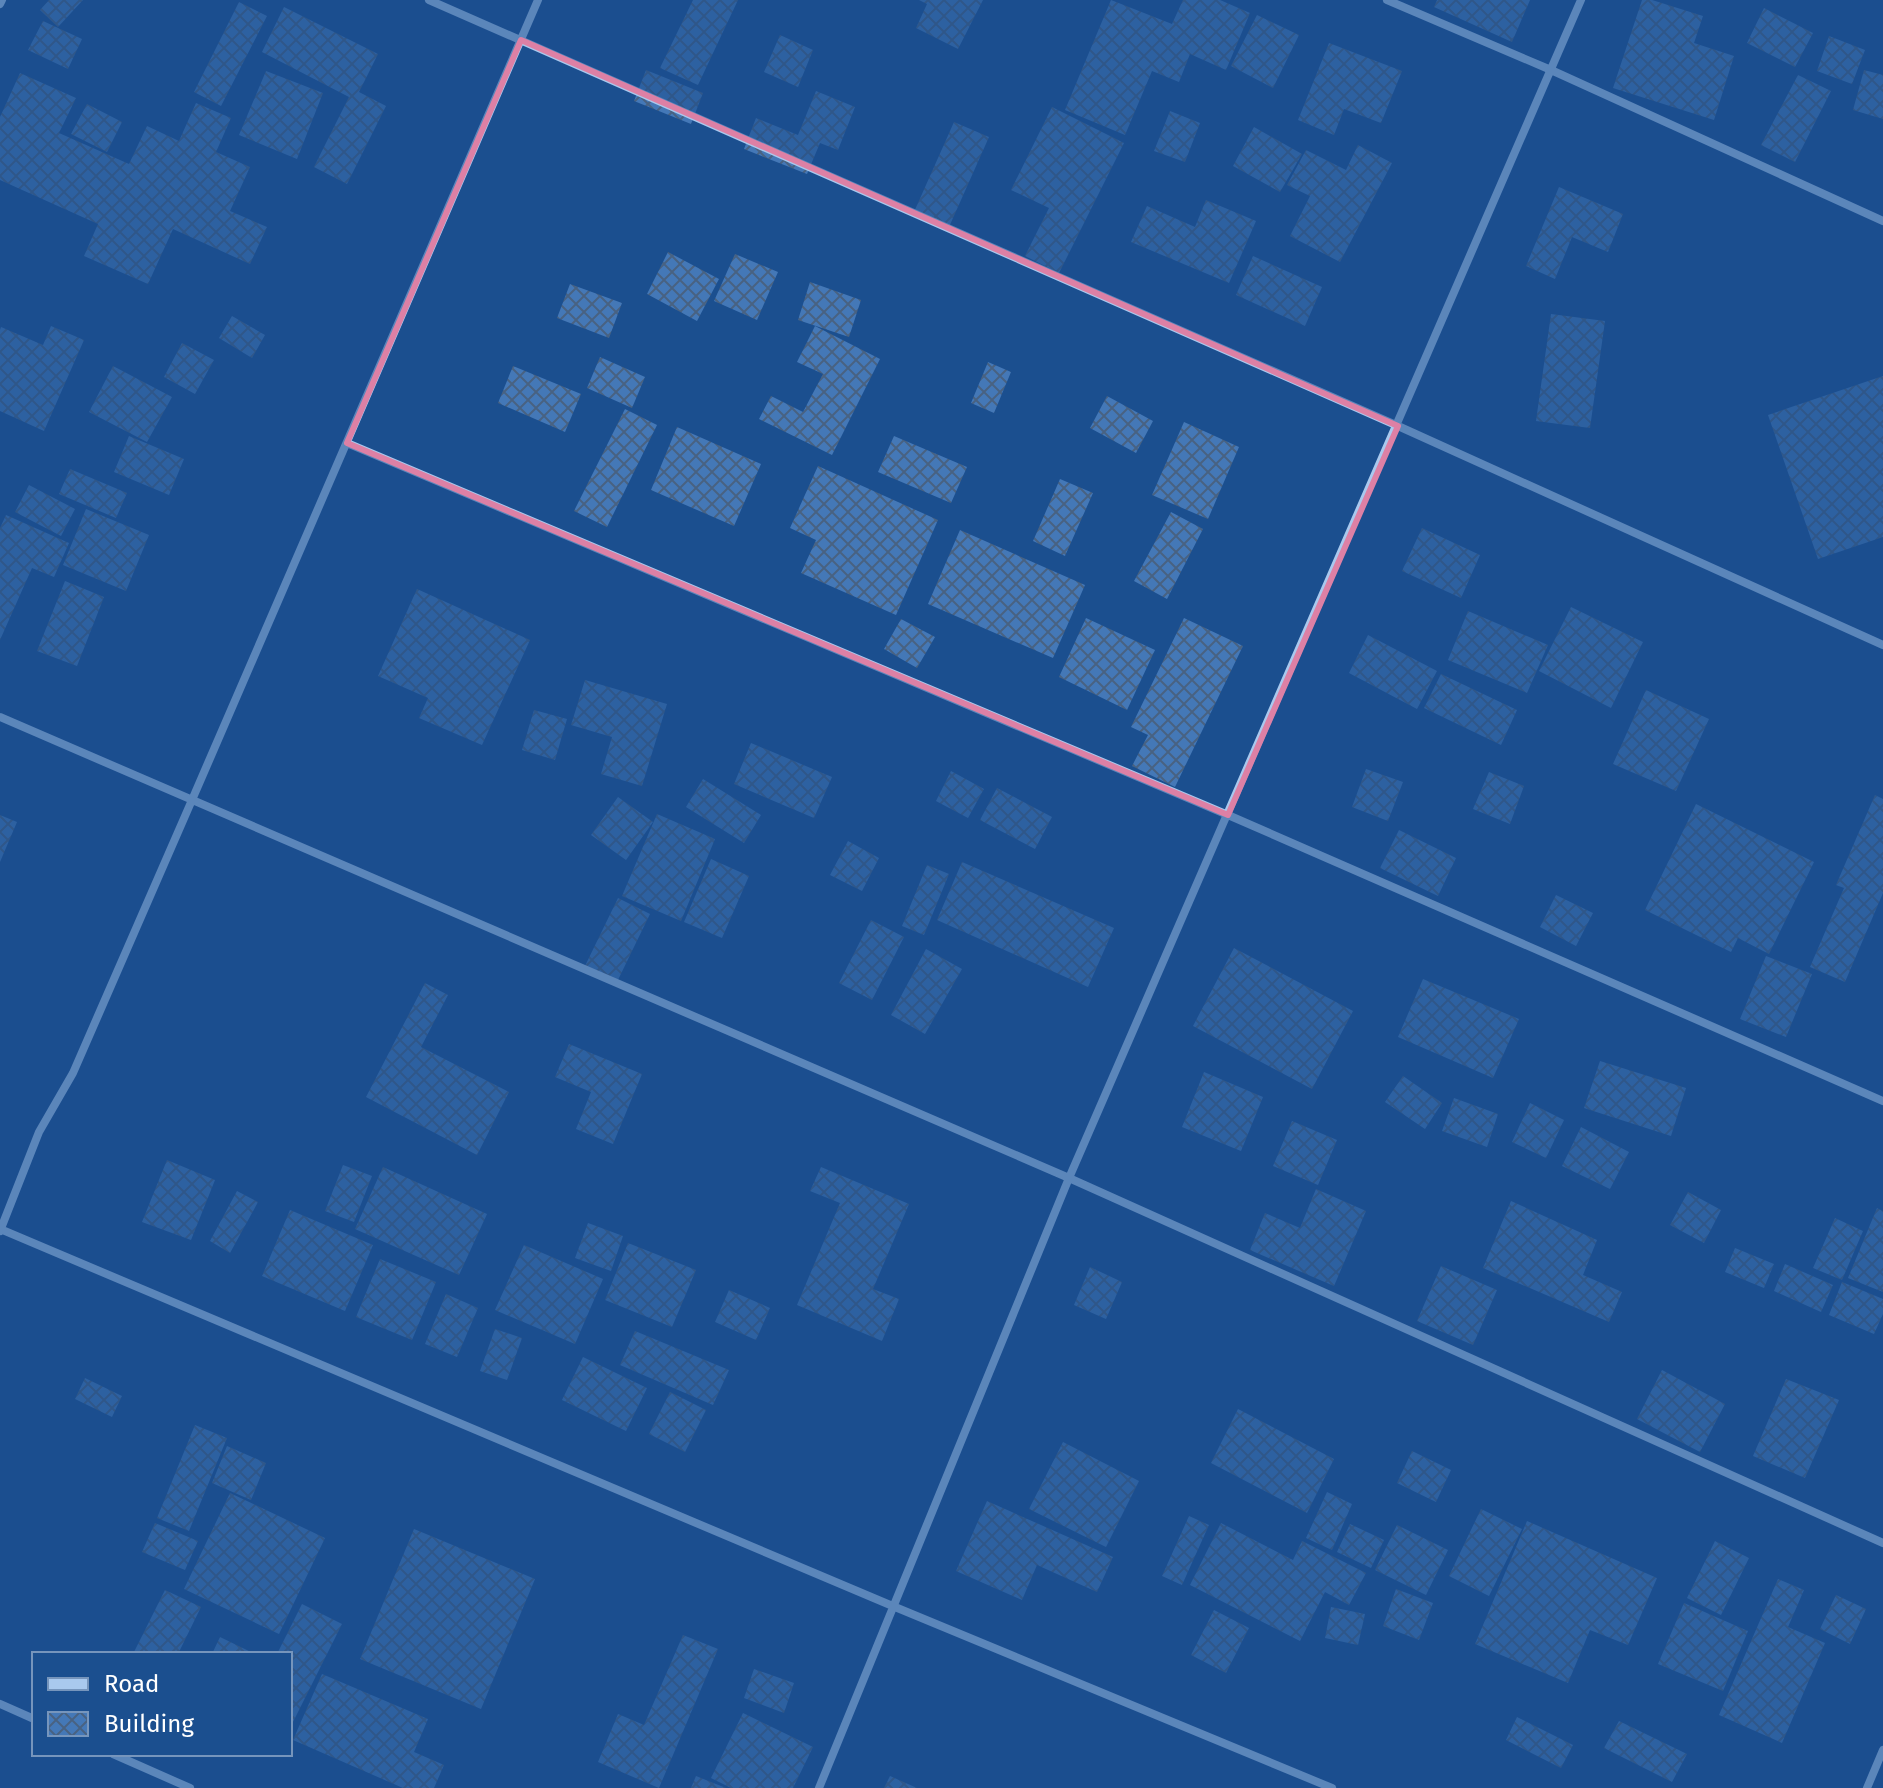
<svg xmlns="http://www.w3.org/2000/svg" width="1883" height="1788" viewBox="0 0 1883 1788" font-family="'Fira Sans',sans-serif">
<style>
.building{fill:url(#building-cross-hatch)}
.lines{fill:none;stroke-linecap:round;stroke-linejoin:round}
.minor{stroke:#a9c9ee;stroke-width:8}
.marked{fill:none;stroke:#dd80a5;stroke-width:6;stroke-linejoin:round}
</style>
<defs>
<pattern id="building-cross-hatch" width="8" height="8" patternUnits="userSpaceOnUse" patternTransform="scale(2)"><rect width="8" height="8" fill="#4478b7"/><path d="M0 0l8 8M0 8l8-8" fill="none" stroke="#486282"/></pattern>
</defs>
<rect width="100%" height="100%" fill="#1b4f8f"/>
<path class="building" d="M49,0H83L58,27L40,10Z
M693,0H738L698,85L660,68Z
M919,0H983L958,49L916,28L927,4Z
M1111,0L1172,24L1183,0H1220L1250,13L1226,70L1190,54L1179,82L1152,71L1125,135L1065,110Z
M1437,0H1530L1512,42L1434,7Z
M1642,0H1652L1703,16L1694,43L1734,56L1714,120L1613,88Z
M239,2L267,16L221,106L194,92Z
M284,7L378,54L359,92L386,106L347,184L314,167L349,97L262,52Z
M1764,8L1813,33L1795,67L1747,43Z
M1257,15L1299,35L1273,88L1231,66Z
M43,21L82,39L68,69L28,50Z
M780,35L813,50L798,87L764,72Z
M1829,36L1865,50L1852,84L1817,71Z
M1329,43L1402,71L1381,123L1344,109L1334,135L1298,120Z
M646,70L703,93L691,124L634,101Z
M1864,70L1883,75V119L1853,110Z
M266,71L323,93L297,159L239,135Z
M20,73L76,98L59,133L129,164L147,126L179,141L196,103L231,118L216,152L250,167L230,211L267,227L250,264L173,229L148,284L84,256L98,224L0,180V117Z
M1798,75L1831,91L1795,162L1761,145Z
M816,91L855,107L838,150L820,143L807,174L744,149L756,118L798,135Z
M87,104L122,122L107,152L71,134Z
M1052,107L1124,143L1059,273L1025,256L1049,208L1011,190Z
M1170,111L1200,123L1185,162L1154,151Z
M954,122L989,137L949,227L914,212Z
M1254,127L1302,154L1280,192L1233,166Z
M1358,145L1392,163L1340,262L1290,236L1310,196L1287,185L1306,150L1346,170Z
M1559,187L1623,214L1608,252L1572,237L1555,279L1526,266Z
M1206,200L1256,221L1229,283L1131,242L1147,206L1195,227Z
M668,252L719,279L697,321L647,294Z
M735,254L778,272L757,320L714,301Z
M1253,256L1322,287L1305,326L1236,295Z
M810,282L861,300L849,337L798,320Z
M570,284L622,303L609,338L557,318Z
M1551,314L1605,321L1590,428L1536,421Z
M232,316L265,335L252,358L219,338Z
M51,326L84,340L44,431L0,411V330L1,327L43,345Z
M815,326L880,359L832,455L759,419L771,396L803,412L823,374L797,362Z
M182,343L214,360L195,394L164,377Z
M600,357L645,377L632,408L587,388Z
M988,362L1011,372L994,413L971,403Z
M113,366L172,397L147,442L89,412Z
M513,366L581,394L565,432L498,403Z
M1883,376V537L1818,559L1768,415Z
M1107,396L1153,421L1136,453L1090,428Z
M625,409L657,425L607,527L574,511Z
M1184,422L1239,447L1208,519L1152,495Z
M677,427L761,464L734,526L651,490Z
M129,436L184,459L169,495L114,472Z
M894,436L967,467L951,503L878,472Z
M818,466L938,520L896,615L801,573L816,540L790,528Z
M70,469L127,493L116,518L59,494Z
M1060,479L1093,493L1065,556L1033,541Z
M29,485L75,509L61,536L15,512Z
M86,509L149,535L126,591L63,565Z
M1171,512L1203,529L1167,599L1134,581Z
M6,515L69,543L54,577L32,568L0,640V528Z
M1422,528L1480,555L1461,598L1402,571Z
M960,530L1085,585L1053,658L928,604Z
M65,581L104,597L77,666L37,651Z
M417,589L530,640L482,745L419,718L428,698L378,676Z
M1571,607L1643,642L1611,708L1539,671Z
M1468,611L1548,645L1527,693L1448,660Z
M1086,618L1155,650L1127,710L1059,677Z
M1184,618L1243,646L1175,787L1132,766L1148,735L1131,727Z
M901,619L935,637L917,668L884,649Z
M1368,635L1437,671L1417,709L1349,673Z
M1441,674L1517,710L1501,745L1424,708Z
M585,680L667,704L642,786L601,774L612,737L571,725Z
M1646,690L1709,719L1676,791L1613,764Z
M534,710L567,719L555,760L522,750Z
M751,743L832,777L814,818L734,784Z
M1366,769L1403,782L1388,821L1352,807Z
M951,771L984,789L968,818L936,801Z
M1489,772L1524,786L1510,824L1473,809Z
M703,779L761,815L744,843L686,807Z
M997,788L1052,817L1035,849L980,820Z
M1875,795L1883,799V893L1845,982L1810,967L1844,888L1836,885Z
M618,797L653,822L626,860L591,835Z
M1696,804L1814,862L1769,954L1738,938L1731,952L1645,910Z
M657,814L715,839L681,921L622,896Z
M0,815L17,822L0,862Z
M1399,830L1456,858L1438,896L1380,868Z
M848,841L879,858L862,891L830,875Z
M711,859L749,876L722,938L684,922Z
M962,862L1114,928L1088,987L937,920Z
M927,865L949,874L924,935L902,926Z
M1556,895L1593,913L1576,946L1540,927Z
M618,898L650,914L616,984L584,968Z
M871,920L904,937L872,1000L839,983Z
M1234,948L1353,1011L1312,1089L1193,1026Z
M926,949L962,969L925,1034L891,1015Z
M1766,956L1812,974L1786,1037L1740,1019Z
M1423,979L1519,1019L1493,1078L1398,1037Z
M425,983L448,995L421,1047L509,1092L477,1155L366,1097Z
M569,1044L642,1074L613,1144L576,1129L591,1092L555,1077Z
M1600,1061L1686,1088L1671,1136L1584,1108Z
M1204,1072L1263,1097L1241,1151L1182,1127Z
M1403,1076L1442,1103L1425,1129L1385,1102Z
M1454,1098L1498,1114L1487,1147L1442,1131Z
M1530,1103L1564,1120L1546,1158L1512,1142Z
M1292,1121L1337,1140L1318,1185L1273,1166Z
M1581,1127L1629,1152L1610,1189L1562,1166Z
M167,1160L215,1180L191,1240L142,1222Z
M343,1165L372,1176L354,1222L325,1211Z
M383,1167L487,1214L459,1275L355,1229Z
M821,1167L909,1204L873,1289L899,1299L882,1341L797,1305L840,1203L810,1191Z
M1316,1189L1366,1211L1334,1286L1250,1250L1265,1213L1300,1228Z
M237,1191L258,1202L230,1253L210,1241Z
M1688,1192L1721,1210L1704,1243L1670,1225Z
M1511,1201L1597,1240L1583,1275L1622,1292L1609,1322L1483,1268Z
M1877,1208L1883,1211V1292L1848,1278Z
M290,1210L373,1245L345,1311L262,1276Z
M1835,1218L1863,1231L1842,1280L1813,1268Z
M588,1223L623,1236L611,1271L575,1258Z
M628,1243L696,1270L672,1327L605,1300Z
M524,1245L603,1279L575,1344L495,1310Z
M1735,1248L1774,1264L1764,1288L1725,1272Z
M380,1259L436,1282L412,1340L356,1317Z
M1785,1264L1833,1285L1821,1312L1774,1291Z
M1441,1266L1497,1290L1473,1345L1417,1321Z
M1090,1267L1122,1282L1106,1319L1074,1305Z
M1842,1282L1883,1299V1314L1874,1334L1829,1315Z
M729,1290L770,1308L756,1340L715,1322Z
M446,1294L478,1308L457,1357L425,1344Z
M495,1329L522,1338L507,1380L480,1371Z
M635,1331L729,1370L713,1405L620,1365Z
M583,1357L647,1388L626,1431L562,1400Z
M1662,1370L1725,1404L1700,1452L1637,1419Z
M85,1378L122,1396L112,1417L75,1399Z
M1786,1379L1839,1400L1805,1478L1753,1456Z
M670,1392L706,1410L685,1452L649,1434Z
M1238,1409L1334,1459L1307,1513L1211,1463Z
M195,1425L227,1438L189,1531L157,1518Z
M1063,1442L1139,1481L1106,1547L1029,1509Z
M227,1446L266,1463L251,1500L212,1483Z
M1412,1451L1451,1470L1436,1502L1397,1483Z
M1327,1492L1352,1504L1332,1550L1306,1538Z
M230,1493L325,1538L279,1634L184,1589Z
M987,1501L1113,1557L1097,1592L1037,1565L1022,1600L956,1571Z
M1481,1509L1522,1529L1489,1596L1449,1576Z
M1189,1516L1209,1525L1182,1585L1162,1576Z
M1527,1521L1657,1578L1628,1645L1590,1630L1568,1683L1475,1644Z
M155,1523L198,1541L185,1570L142,1552Z
M1221,1523L1293,1560L1302,1541L1366,1573L1349,1605L1325,1592L1300,1641L1190,1585Z
M1350,1524L1384,1540L1371,1568L1337,1552Z
M1397,1525L1448,1550L1426,1595L1375,1570Z
M414,1529L535,1579L481,1709L360,1659Z
M1715,1541L1749,1558L1721,1615L1687,1598Z
M1778,1579L1804,1590L1788,1627L1825,1643L1782,1743L1719,1715Z
M1396,1589L1433,1603L1419,1640L1383,1626Z
M165,1590L201,1607L178,1654H133Z
M1836,1595L1866,1609L1850,1644L1820,1629Z
M1684,1603L1748,1631L1723,1691L1658,1664Z
M302,1604L342,1624L290,1728V1654H277Z
M1331,1607L1365,1614L1358,1645L1325,1638Z
M1214,1610L1249,1628L1226,1673L1191,1655Z
M683,1635L718,1649L659,1788L598,1762L618,1714L644,1725Z
M220,1637L255,1654H212Z
M754,1669L794,1683L784,1713L744,1698Z
M322,1674L428,1719L414,1752L444,1765L434,1788H403L293,1740Z
M743,1713L813,1747L793,1788H731L711,1778Z
M1517,1717L1573,1745L1561,1768L1506,1740Z
M1619,1721L1687,1754L1672,1782L1604,1748Z
M696,1776L726,1788H691Z
M890,1776L917,1788H884Z"/>
<g class="lines">
<path class="minor" d="M429,0L1398,426L1883,645
M1387,0L1551,70L1883,221
M0,4L2,0
M347,443L1228,815L1883,1101
M0,717L1069,1178L1883,1543
M0,1229L895,1607L1332,1788
M0,1231L39,1132L73,1073L192,800L538,0
M0,1704L34,1719
M113,1754L190,1788
M819,1788L1069,1178L1581,0
M1867,1788L1883,1750"/>
</g>
<path d="M0 0H1883V1788H0ZM521,40L1398,426L1228,815L347,443Z" fill="#1b4f8f" fill-opacity=".55" fill-rule="evenodd"/>
<path class="marked" d="M521,40L1398,426L1228,815L347,443Z"/>
<rect x="32" y="1652" width="260" height="104" fill="#1b4f8f" stroke="#7695bc" stroke-width="2"/>
<rect x="48" y="1678" width="40" height="12" fill="#a9c9ee" stroke="#7695bc" stroke-width="2"/>
<text x="104" y="1692" font-size="24" fill="#ffffff">Road</text>
<rect x="48" y="1712" width="40" height="24" fill="url(#building-cross-hatch)" stroke="#7695bc" stroke-width="2"/>
<text x="104" y="1732" font-size="24" fill="#ffffff">Building</text>
</svg>
